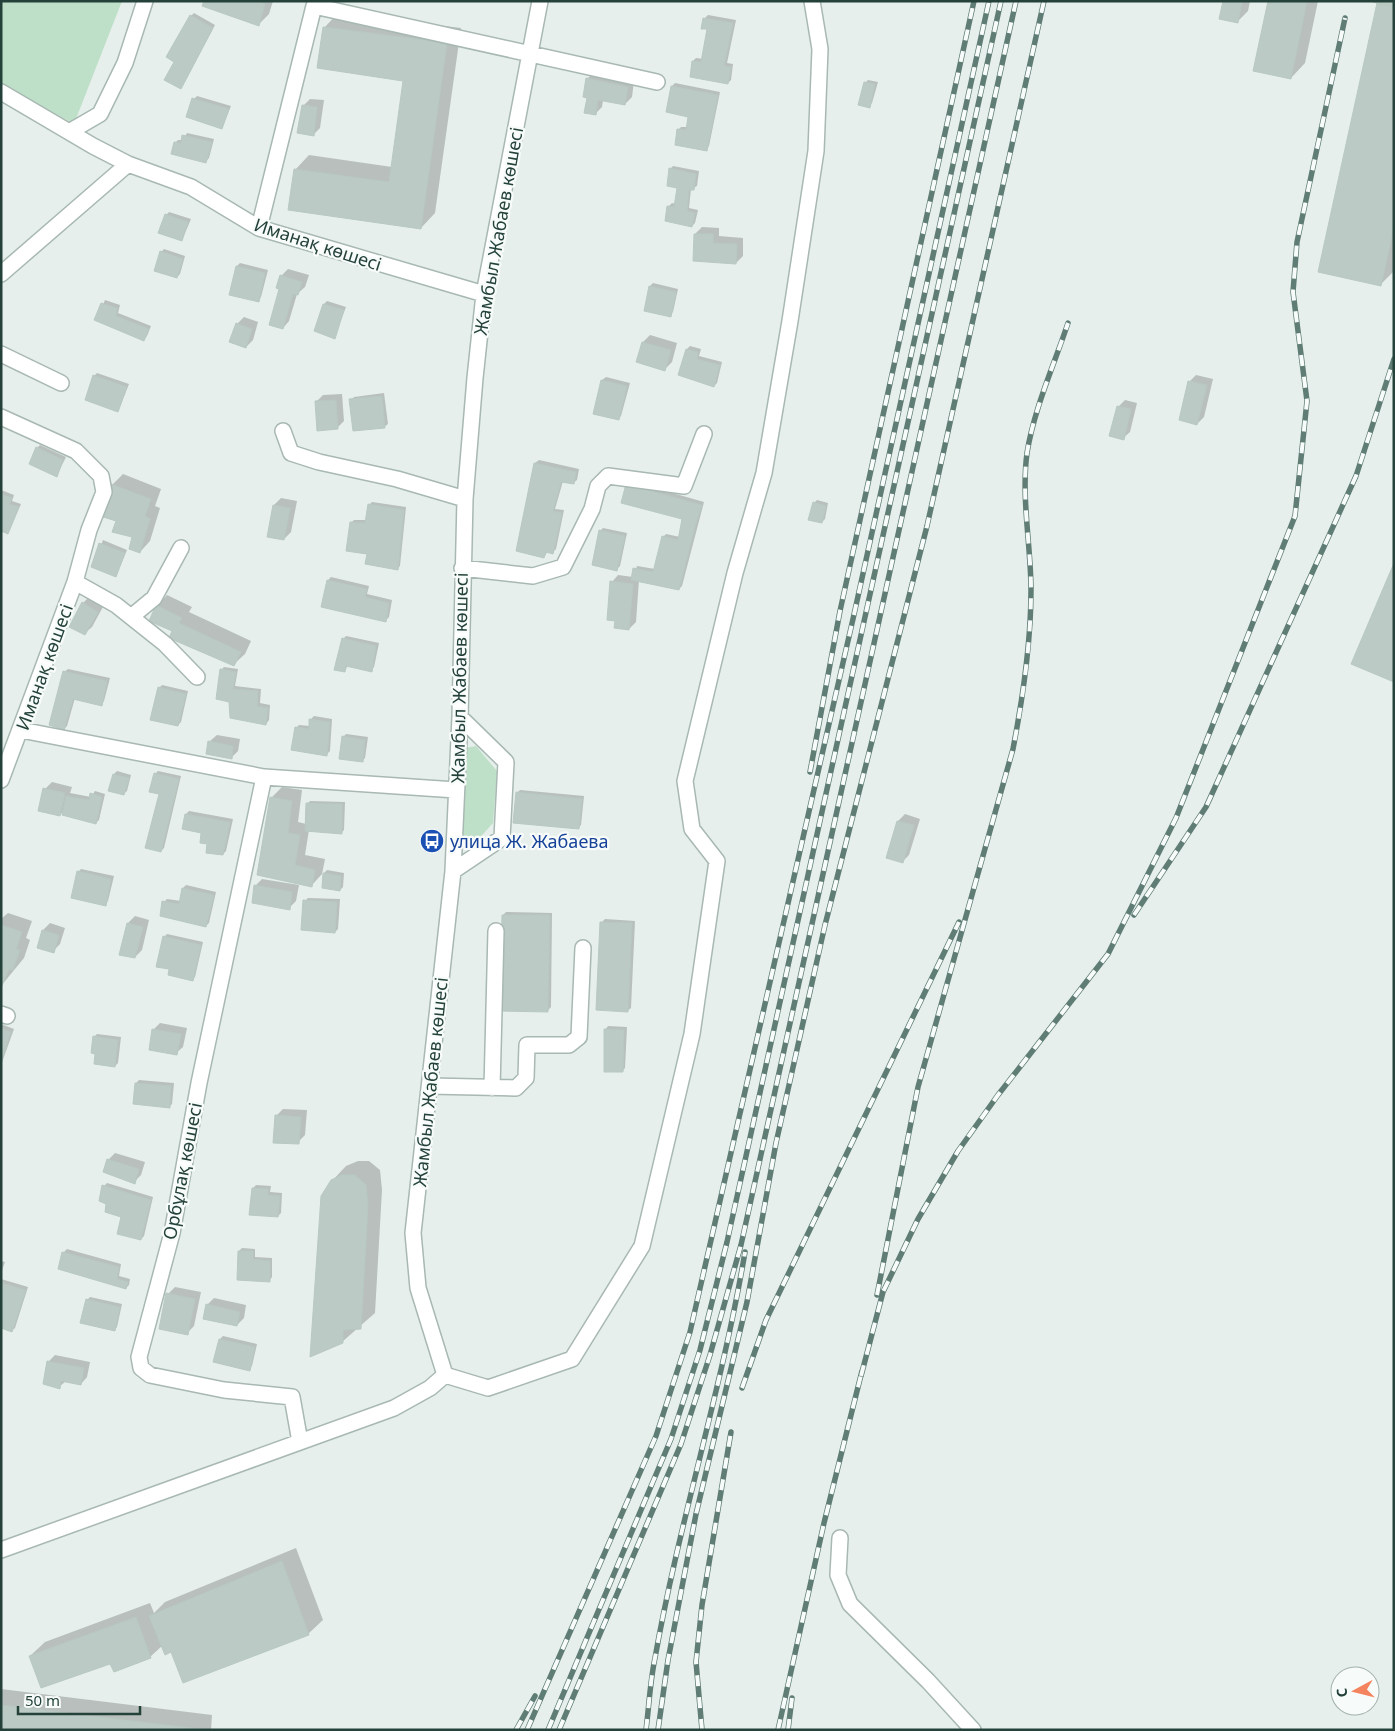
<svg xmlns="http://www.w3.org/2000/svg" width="1395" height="1731" viewBox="0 0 1395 1731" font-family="'Noto Sans',sans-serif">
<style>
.green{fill:#bfe0c8}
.shadow{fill:#0003}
.building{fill:#bbcac4;stroke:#b8c9c2}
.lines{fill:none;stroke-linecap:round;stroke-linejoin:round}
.minor-casing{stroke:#a8b8b2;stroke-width:18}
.minor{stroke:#fff;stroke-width:15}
.rail-casing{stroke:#5f7d75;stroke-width:5.5}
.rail{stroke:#f7fbf9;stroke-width:4;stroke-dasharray:11;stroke-linecap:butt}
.labels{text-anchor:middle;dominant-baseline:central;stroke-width:4.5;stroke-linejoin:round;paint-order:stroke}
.street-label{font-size:18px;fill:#24423a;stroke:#f7fbf9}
.transit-label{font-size:18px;fill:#164399;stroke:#f7fbf9;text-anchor:start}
</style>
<rect width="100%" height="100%" fill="#e6efeb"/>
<path class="green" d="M1,1H122L74,124L1,84Z
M476,746L497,771L493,823L475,843L461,838L465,748Z"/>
<path class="shadow" d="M205,1H273L269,14L259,24Z
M1224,1H1250L1248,11L1237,22Z
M1269,1H1318L1305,63L1291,78Z
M1394,1V271L1380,285L1379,2Z
M194,13L215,25L183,84L191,16Z
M338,13L461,28L435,213L421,228L295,170L309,155L392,167L405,80L324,28Z
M708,15L736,20L727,63L733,64L731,80L728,83L693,61L696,58L703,59L708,28L705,18Z
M594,72L634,81L632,97L625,104L603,100L602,107L595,114L588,97L587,79Z
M868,80L878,82L872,103L869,106L865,83Z
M675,83L720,92L709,146L706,149L678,130L681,127H688L689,116L672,86Z
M197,96L231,106L222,128L194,99Z
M310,99L324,100L320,128L313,135L303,106Z
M187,133L214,139L209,158L206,161L175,143L178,140H183Z
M673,166L699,171L697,186L691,189L689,208L698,210L695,223L692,226L669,206L672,203L676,204L679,187L670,169Z
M169,212L191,219L182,240L166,215Z
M702,227L719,228V236L743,238V256L736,263L695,234Z
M164,249L185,256L180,274L177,277L161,252Z
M240,263L268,270L261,297L258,300L237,266Z
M288,269L309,275L305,287L297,294L289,321L283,328L281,276Z
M653,283L678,289L673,312L670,315L650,286Z
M105,300L120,305L118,313L151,326L147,336L144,339L96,320Z
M327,301L346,307L334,337L324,304Z
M244,317L258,322L253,340L246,347L237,324Z
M650,335L677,343L672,362L665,369L643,342Z
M690,346L701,349L699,356L722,362L717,383L714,386L687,349Z
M97,373L129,384L118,411L94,376Z
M1196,375L1213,379L1204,417L1197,424L1189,382Z
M606,377L630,383L621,416L618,419L594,413L602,380Z
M384,393L388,424L384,427L351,400L354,397Z
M342,394L344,421L337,428L316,402L323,395Z
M1125,400L1137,403L1130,432L1123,438L1118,407Z
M40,445L66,457L57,475L37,448Z
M539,460L579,469L577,480L573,483L563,481L555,509L564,510L556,549L553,552L548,551L544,557L518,550L535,463Z
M123,474L161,489L155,506L160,508L150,541L140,552L133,536L117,520L112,485Z
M630,481L704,502L682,586L679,589L639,580L636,622L629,629L616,620L612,582L618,575L633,577L637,566L655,569L663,537L666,534L680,537L683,518Z
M1,490L14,495L12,501L21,504L8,533L1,530Z
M281,498L297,501L291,532L284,539L274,505Z
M817,500L828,503L825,519L822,522L814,503Z
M372,502L406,507L400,566L397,569L368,553L351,523L354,520H367L369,505Z
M603,528L627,533L620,566L617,569L600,531Z
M103,540L127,550L116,576L93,566Z
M331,577L369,586L367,594L392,600L389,617L386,620L328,580Z
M167,595L192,607L189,612L251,641L245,654L234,664L174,630L157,606Z
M90,596L104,605L92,627L85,633L83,603Z
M346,636L379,643L374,667L371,670L348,665L345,671L343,639Z
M224,667L238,669L235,686L261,689L260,703L270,705L269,720L266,724L230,701L221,670Z
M68,669L110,678L104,701L101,704L75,698L67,726L64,729V672Z
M162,685L188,691L181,722L178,725L159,688Z
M314,716L332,719L330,751L327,754L296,728L299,725L310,726L311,719Z
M346,734L368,737L365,758L362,761L343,737Z
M217,735L240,739L238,751L231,758L210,741Z
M117,771L131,775L127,791L123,794L114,774Z
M158,771L181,776L164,848L161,851V793L155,774Z
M52,782L72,787L70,793L91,797L95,791L105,794L99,820L96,823L61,813L60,815L45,789Z
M282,787L302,790L298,822L306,824L307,804L310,801L345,802L344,830L341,833L309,830L305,855L325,859L322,874L312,885L258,874L271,798Z
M520,790L584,796L581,825L578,828L517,793Z
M189,811L233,819L226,851L223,854L208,843L202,832L183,828L186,814Z
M905,814L920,819L909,855L902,862L887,857L898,821Z
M81,869L114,876L108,901L105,904L78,872Z
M327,870L344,873L343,887L340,890L324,873Z
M262,879L299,885L296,901L289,908L255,886Z
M186,885L216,892L209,923L206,926L164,902L167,899L181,901L183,888Z
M308,898L340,899L338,929L335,932L305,901Z
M506,912L552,913L551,1007L548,1010L503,915Z
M8,913L32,921L26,938L30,940L24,958L1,986V919Z
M135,916L149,920L142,950L135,957L128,923Z
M605,919L635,921L631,1008L627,1011L602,922Z
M50,923L65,928L60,944L53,951L38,947L43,930Z
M167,934L203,942L195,977L192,980L170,968L164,937Z
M160,1023L187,1028L183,1047L176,1053L153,1030Z
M1,1024L14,1029L1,1065Z
M608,1026L627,1027L625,1068L622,1071L605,1030Z
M97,1034L121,1037L118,1063L115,1066L97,1053L94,1037Z
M139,1080L174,1083L172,1104L169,1107L136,1083Z
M283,1109L307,1110L305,1135L298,1142L276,1116Z
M115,1153L145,1162L141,1175L134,1182L105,1172L109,1159Z
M358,1161H369L380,1170L382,1190L375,1313L342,1342L332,1181L346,1166Z
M107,1183L153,1197L144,1236L141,1239L122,1216L108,1203L104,1186Z
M256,1185L271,1186L270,1192L282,1193L281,1213L278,1216L253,1188Z
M242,1248L255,1249V1257L272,1258V1277L269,1281L239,1251Z
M67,1249L121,1264L119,1276L130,1279L129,1285L126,1288L63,1253Z
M1,1261L5,1262L1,1273Z
M1,1279L28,1287L15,1328L11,1331L1,1327Z
M175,1287L201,1292L194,1326L187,1333L168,1294Z
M90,1297L122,1304L117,1327L114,1330L87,1300Z
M214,1298L246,1305L244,1318L237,1325L207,1305Z
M223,1336L257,1344L252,1366L249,1369L220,1339Z
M55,1355L90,1362L87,1377L81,1384L66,1381L59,1387L48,1362Z
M296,1548L323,1620L308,1634L172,1651L163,1645L150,1657L111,1662L30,1656L45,1642L150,1603L154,1613L165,1602Z
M1,1689L212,1715L211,1730H1Z"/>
<path class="building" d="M204,1H258L265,4L259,26L202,6Z
M1223,1H1242L1238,23L1219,19Z
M1268,1H1307L1291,79L1253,71Z
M1370,1H1394V7L1377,3Z
M1377,3L1394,7V226L1381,286L1318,272Z
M190,15L213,28L181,89L164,80L174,62L166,57Z
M703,18L733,23L724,66L731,67L728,84L690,77L692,61L701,62L707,29H701Z
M323,27L449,43H447L421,229L288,210L294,169L389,182L403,81L317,68Z
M586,78L628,87L625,105L598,100L596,115L584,113L587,98L583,97Z
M864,82L875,84L870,108L858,105Z
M671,86L718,95L707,151L675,145L677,129L686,130L688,117L666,112Z
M192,98L229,109L222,129L186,117Z
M302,105L317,107L314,136L297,133Z
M182,135L212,142L206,163L171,154L174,142L181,143Z
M669,168L696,174L694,190H689L687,211L695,213L692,227L665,221L667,206L674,207L677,188L667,186Z
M165,214L188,222L182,241L158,233Z
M694,234H713V243L737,244L736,264L693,261Z
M160,251L183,259L177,278L154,271Z
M236,266L265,273L259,302L229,295Z
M280,275L302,282L298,295L293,294L283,329L269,325L279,289L276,288Z
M649,286L676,292L671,317L644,311Z
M101,303L117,308L116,316L149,329L144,341L94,320Z
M323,304L344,310L335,339L314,331Z
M236,323L252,329L246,348L229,342Z
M642,342L671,350L665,371L636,362Z
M686,349L698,352L697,359L720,365L714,387L678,375Z
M93,375L127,387L118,412L85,400Z
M601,380L627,386L619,420L593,414Z
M1188,381L1207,385L1197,425L1179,420Z
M382,396L385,428L353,431L349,399Z
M336,400L338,429L317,431L315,401Z
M1117,406L1131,409L1124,440L1109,436Z
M36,447L63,460L57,477L29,464Z
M534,463L576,472L574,484L561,482L553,511L562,513L553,554L546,552L544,558L516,551Z
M111,484L151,499L145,516L150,519L140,553L129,549L132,537L112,532L116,521L100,516Z
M626,484L702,505L696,523L679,590L631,580L633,568L653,572L662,536L678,540L682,519L621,503Z
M1,494L12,498L9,504L19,507L8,534L1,531Z
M813,502L826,506L822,523L808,520Z
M368,504L404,510L398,570L365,564L367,554L346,551L350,522L365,523Z
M273,505L290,508L284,540L267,537Z
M599,530L625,536L617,571L592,565Z
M99,543L125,553L116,577L91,567Z
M1394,563V682L1351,664Z
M327,580L367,589L365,597L389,603L386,622L321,607Z
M610,581L633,584L629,630L614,628L615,621L607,620Z
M82,602L98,612L85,635L69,627Z
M156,605L182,618L179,623L241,652L234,666L169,638L172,631L149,621Z
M342,638L376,646L372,672L346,666L345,672L334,670Z
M220,669L236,672L233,689L258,691L257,706L268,708L266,725L230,718L229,702L216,699Z
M63,671L107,681L102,706L73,699L64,730L49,725Z
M158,687L186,694L178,726L150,720Z
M309,719L330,722L327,756L291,750L295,727L309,729Z
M342,736L365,740L363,762L339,759Z
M208,741L233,746L232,759L206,754Z
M154,773L179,779L161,852L145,848L159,794L149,792Z
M113,774L129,778L124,795L108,791Z
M43,788L65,793L60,816L38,811Z
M516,792L582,799L579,829L513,823Z
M90,793L102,797L96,824L62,815L66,796L89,800Z
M270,797L292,801L288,833L300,835L295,865L315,870L312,887L257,875Z
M306,803L342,804V834L305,831Z
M185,814L230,822L223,855L206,853L207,844L200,843L201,833L182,829Z
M897,821L914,825L903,863L886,858Z
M77,871L111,879L106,906L71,898Z
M323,873L341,876L340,891L322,888Z
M254,885L292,892L290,910L252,903Z
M182,888L214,895L206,927L160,916L162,901L179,904Z
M303,900L337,902L335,933L301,930Z
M502,915H550L548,1012L500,1011Z
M600,922L632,923L628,1012L596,1010Z
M127,923L143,927L135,958L119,955Z
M1,925L22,932L16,949L20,950L13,970L9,969L1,988Z
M42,930L59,935L54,953L37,948Z
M163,936L201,945L193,981L168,975L169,969L156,967Z
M1,1028L11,1032L1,1063Z
M152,1029L181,1034L177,1055L149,1050Z
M604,1029L624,1030L623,1072H604Z
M93,1036L118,1040L115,1067L94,1064L95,1054L91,1053Z
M135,1083L171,1086L170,1108L133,1104Z
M275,1115L301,1117L299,1144L273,1143Z
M107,1159L139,1169L135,1184L103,1172Z
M342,1175H355L366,1185L368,1206L361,1329L343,1330V1343L310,1357L321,1196L331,1180Z
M102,1185L151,1200L141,1240L117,1234L121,1217L105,1212L106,1204L99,1201Z
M252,1188L268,1189V1195L280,1196L278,1217L249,1215Z
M238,1251H253V1259L270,1261V1282L237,1280Z
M62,1252L119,1267L117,1279L128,1282L126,1289L58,1269Z
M1,1283L26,1290L12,1332L1,1328Z
M166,1293L195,1299L188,1335L159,1329Z
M86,1299L120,1307L115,1331L80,1323Z
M206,1304L240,1312L237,1326L203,1319Z
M219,1339L255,1347L250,1371L213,1362Z
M47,1361L84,1368L81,1385L61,1381L60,1389L43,1384Z
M282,1561L309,1635L183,1683L171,1652L165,1655L149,1616Z
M136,1617L151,1658L114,1672L110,1664L41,1688L29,1656Z
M1,1705L199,1729V1730H1Z"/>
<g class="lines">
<g class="minor-casing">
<path id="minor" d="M1,92L93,146L128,164L191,187L259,228L484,294
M69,132L100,114L125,63L145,1
M259,228L314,6L657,82
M1,274L128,164
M1,354L61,383
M1,417L76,451L101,476L104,492L89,530L75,582L1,780
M283,431L291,453L319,462L397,479L465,499
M462,568L533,576L563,567L592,509L598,486L608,476L684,486L704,434
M75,582L116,605L165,644L197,677
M131,617L154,598L181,548
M21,730L264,777L456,790
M264,777L199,1083L172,1233L139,1357L141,1368L150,1375L224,1390L292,1397L300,1442
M453,871L502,838L506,762L460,717
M1,1014L7,1016
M430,1086L516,1088L526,1078L527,1045H569L579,1037L583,948
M492,1088L496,931
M445,1375L488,1388L572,1359L642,1246L692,1034L717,861L692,829L685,781L735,573L764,473L790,321L816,151L820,49L812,1
M840,1538L838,1575L850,1604L928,1681L973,1730
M1,1550L394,1408L430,1388L445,1375L418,1288L413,1233L453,871L460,717L465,499L475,378L484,294L540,1"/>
</g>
<use href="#minor" class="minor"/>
<g class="rail-casing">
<path id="rail" d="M810,772L840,611L974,1
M1134,915L1206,807L1356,476L1394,359
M877,1295L918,1087L1013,749C1023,697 1031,643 1031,590C1031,546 1021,498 1027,453C1034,409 1054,365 1068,323
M861,1376L883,1292L918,1219L958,1151L998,1095L1108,954L1176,818L1295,516L1307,401L1293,292L1297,242L1345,18
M742,1388L766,1320L959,922
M516,1730L535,1696
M527,1730L656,1436L690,1332L853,619L989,1
M548,1730L671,1439L700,1350L727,1242L1001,1
M559,1730L681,1444L710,1355L741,1245L1016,1
M646,1730C649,1706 650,1682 655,1658C679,1522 722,1389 745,1252
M658,1730L668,1660L696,1514L747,1302L776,1143L825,925L927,526L1044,1
M702,1730L696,1662L702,1605L731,1432
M778,1730L824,1523L862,1371
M788,1730L792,1698"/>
</g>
<use href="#rail" class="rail"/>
</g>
<defs>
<g id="bus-disc" transform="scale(1.25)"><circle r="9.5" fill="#1a4fb4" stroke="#f7fbf9"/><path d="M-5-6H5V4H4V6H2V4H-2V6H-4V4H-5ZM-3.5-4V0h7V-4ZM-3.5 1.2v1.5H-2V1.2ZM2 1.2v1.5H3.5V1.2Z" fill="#fff"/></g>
</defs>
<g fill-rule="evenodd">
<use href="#bus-disc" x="432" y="841"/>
</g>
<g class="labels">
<g class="street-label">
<text transform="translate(498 231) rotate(-80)">Жамбыл Жабаев көшесі</text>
<text transform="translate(318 244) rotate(18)">Иманақ көшесі</text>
<text transform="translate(44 667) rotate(-70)">Иманақ көшесі</text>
<text transform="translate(459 678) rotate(-89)">Жамбыл Жабаев көшесі</text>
<text transform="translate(430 1082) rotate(-84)">Жамбыл Жабаев көшесі</text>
<text transform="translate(182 1171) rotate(-79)">Орбұлақ көшесі</text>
</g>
<g class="transit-label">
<text x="450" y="841">улица Ж. Жабаева</text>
</g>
</g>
<rect width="1395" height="1731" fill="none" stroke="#24423a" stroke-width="5"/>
<g transform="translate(1355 1691) rotate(263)"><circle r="24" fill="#f7fbf9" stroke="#a3b1ad"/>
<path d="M0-4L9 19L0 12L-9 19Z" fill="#f4845f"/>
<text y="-8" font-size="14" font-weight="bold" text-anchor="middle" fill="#24423a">С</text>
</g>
<path d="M18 1706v8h122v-8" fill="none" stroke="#24423a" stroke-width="2.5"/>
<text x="25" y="1706" font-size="15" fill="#24423a" stroke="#f7fbf9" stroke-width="4" paint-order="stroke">50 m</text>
</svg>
